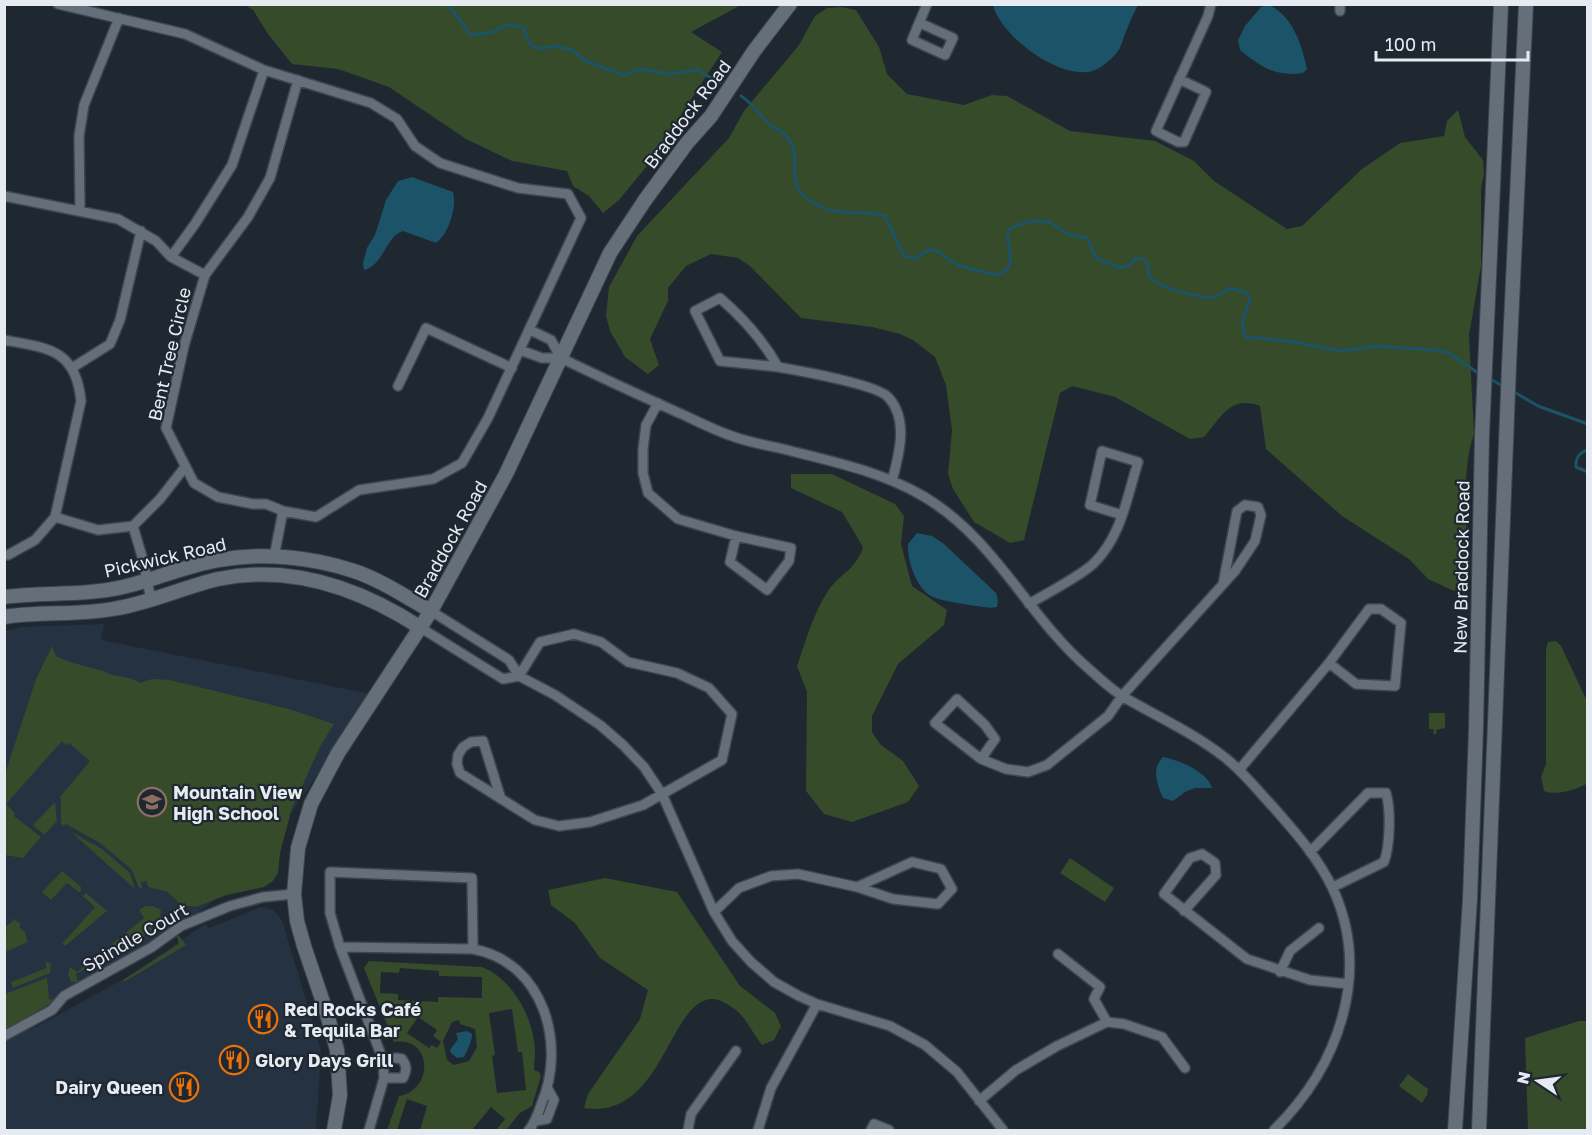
<svg xmlns="http://www.w3.org/2000/svg" width="1592" height="1135" viewBox="0 0 1592 1135" font-family="'Golos Text',sans-serif">
<style>
.built{fill:#253241}
.green{fill:#354b2a;fill-rule:evenodd}
.water{fill:#1b5369}
.lines{fill:none;stroke-linecap:round;stroke-linejoin:round}
.stream{stroke:#1b5369;stroke-width:3}
.street-casing{stroke:#3d454d;stroke-width:12}
.secondary-casing{stroke:#3d454d;stroke-width:16}
.street{stroke:#656f7a;stroke-width:9}
.secondary{stroke:#656f7a;stroke-width:14}
.labels{text-anchor:middle;dominant-baseline:central;stroke-width:4.5;stroke-linejoin:round;paint-order:stroke}
.street-label{font-size:18px;fill:#e6ebf2;stroke:#1f2731}
.poi-label{font-size:18px;font-weight:bold;fill:#e6ebf2;stroke:#1f2731;text-anchor:start}
</style>
<rect width="100%" height="100%" fill="#1f2731"/>
<path class="built" d="M104,624L101,640L371,694L280,830L213,901L189,920L69,996L5,1026V631L21,627Z
M261,907L273,910L282,920L321,1050L316,1130H5V1039L38,1026L131,975L205,924L209,928Z"/>
<path class="green" d="M245,5H741L691,32L722,52L651,161L619,200L603,213L589,196L573,186L567,171L512,161L466,139L389,87L338,69L292,64L268,34L253,10Z
M841,7L856,10L879,47L887,74L907,94L964,105L992,95L1007,96L1070,131L1155,141L1194,161L1214,181L1287,229L1302,226L1362,169L1400,143L1444,136L1447,121L1458,110L1465,137L1483,160L1484,174L1481,188V266L1469,335L1474,434C1461,471 1468,513 1466,552C1466,560 1467,572 1464,580C1462,584 1457,588 1454,591L1428,579L1409,559L1342,516L1266,449L1260,406C1230,395 1222,417 1204,437L1190,439L1115,397L1072,386L1060,393L1024,540L1010,543L974,522L953,489L948,474L952,430L946,385L935,357L913,340L900,334L872,327L801,318L750,266L738,258L711,254L686,266L668,288V301L650,339L659,365L648,374L625,357L610,331L606,316L609,287L637,236L729,138L744,111L799,45L815,16L827,8Z
M791,474H832L895,504L904,516L901,544L912,586L947,610L944,625L898,664L872,716V732L880,744L903,761L919,786L908,802L852,822L824,814L806,791L807,692L797,666C806,640 813,614 828,591C840,573 856,570 863,547L842,512L791,488Z
M1556,641L1561,646L1587,701L1588,783C1576,790 1556,796 1544,791L1541,777L1546,764V649L1548,642Z
M52,646L56,656L70,662L103,671C114,678 129,675 140,683L152,679L170,680L289,709L334,724L320,747L292,808L280,853L278,873L273,881L264,887L227,895L196,907L181,905L168,892L148,887L147,881L141,882L142,888H139L132,870L100,843L66,824L64,826L61,824V799L59,798L90,761L69,743L66,745L62,741L6,804L15,813L14,816L41,837L23,858L5,855V774L36,679Z
M1429,713H1445V728L1436,730L1437,733L1434,735L1433,729H1429Z
M55,802L57,821L44,835L33,825Z
M71,832L102,849L130,873L135,889Z
M1070,858L1114,888L1105,902L1060,873Z
M62,871L81,887V891L80,893L67,883L51,900L42,892Z
M605,878L677,892L740,986L775,1013L781,1026L774,1040L762,1045C757,1039 743,1015 738,1012C733,1007 720,999 713,999C669,998 663,1121 584,1108L588,1094L640,1019L648,990L600,958L575,923L551,905L548,890Z
M86,893L107,911L65,946L62,944L95,907L83,896Z
M146,906H153L161,910L160,915L163,919L166,918V920L134,943L76,974L78,982H71L68,974L70,967L77,972L144,918L139,910Z
M12,918L21,924L19,927L25,932L28,942L5,952V937L7,935L5,932V927L13,921Z
M177,936H179L186,945L124,982L123,980L179,944Z
M369,961L482,967C513,979 534,1019 535,1051C535,1057 534,1064 534,1070L539,1072L541,1076L532,1106L520,1113L506,1130H496L505,1119L491,1107L472,1130H420L427,1106L407,1099L397,1130H387L399,1096C434,1090 433,1036 394,1042L364,968ZM400,968L439,971V976L482,977V998L438,997V1002L398,1000V994L380,993L381,972L399,973ZM512,1009L518,1052H522L526,1090L497,1093L492,1056L495,1055L489,1013ZM418,1017L437,1030L433,1036L441,1042L437,1048L432,1045L429,1048L407,1033ZM459,1020L460,1024L475,1029L477,1047L469,1061L454,1065L447,1060L443,1041L452,1022Z
M45,962L51,963L50,973L13,988L11,982L47,968Z
M47,978L49,999L56,1000C38,1009 24,1022 5,1030V994Z
M1579,1021H1587V1130H1528L1525,1038Z
M1408,1074L1428,1089L1427,1095L1422,1103L1399,1086Z"/>
<path class="water" d="M993,5V4L1138,5C1133,14 1129,24 1125,34C1123,39 1121,47 1118,51C1114,57 1106,63 1101,67C1070,89 1000,37 993,5Z
M1269,5C1293,16 1302,45 1307,69L1303,73C1275,77 1261,67 1240,50L1238,40L1245,26L1261,7Z
M412,177L453,192C457,207 449,234 436,243L403,231C385,237 384,265 364,270L363,263L367,248L375,235L386,200L398,181Z
M917,533L932,536L944,544L996,593L998,600L997,607C988,609 979,606 969,605C958,603 943,601 933,597C917,590 907,561 908,544Z
M1163,757C1179,760 1208,772 1212,788H1195L1185,792L1173,801L1163,798C1157,784 1151,769 1163,757Z
M467,1031L472,1034C473,1039 466,1053 464,1057L457,1058L451,1053L450,1050L458,1039L456,1033Z"/>
<g class="lines">
<path class="stream" d="M445,4L455,13L470,35L494,32L506,25L523,27L530,44L536,48H546L554,46L572,50L586,61L624,75L642,69L670,74L697,70L720,83
M741,96C754,104 761,118 773,127C778,130 785,133 788,138C807,164 775,185 822,207C844,217 865,209 885,216L904,256L916,258C939,240 939,257 958,265C970,269 983,272 995,275C1022,269 1005,247 1008,230C1020,223 1038,218 1051,223C1057,226 1062,232 1068,234C1074,236 1081,236 1087,238L1096,258L1120,268L1130,265L1135,259H1143L1149,265C1148,269 1147,275 1151,278C1159,287 1200,299 1213,297C1219,297 1224,292 1229,288L1247,293L1250,299C1247,311 1238,325 1246,337L1288,341L1341,351L1376,346L1435,350L1449,353L1481,375
M1490,379L1503,386
M1511,390L1538,406L1588,424
M1588,450C1579,452 1575,459 1576,467L1588,472"/>
<g class="street-casing">
<path id="street" d="M58,4L185,34L264,70
M1340,11V4
M920,23L953,38L945,55L912,40L927,4
M264,70L371,103L397,119L415,146L440,163L518,188L568,194L581,218L488,418L462,463L433,479L359,490L316,517L283,511L266,504H253L218,497L194,483L166,428L184,346L205,275L171,257L195,224L232,165Z
M1179,79L1206,92L1184,142H1178L1156,131L1208,16L1211,4
M4,196L118,219L156,241L171,257
M80,210L79,136L84,105L119,18
M205,275L248,217L270,178L298,80
M720,298C743,318 763,340 778,367L720,361L695,311Z
M530,330L551,340L561,358
M4,340C48,348 76,349 81,401L55,517L35,540L8,555H4
M520,350L542,358H561C600,377 639,395 679,413C695,420 712,429 729,435C747,442 765,445 783,449C831,461 880,471 923,496C996,539 1027,616 1089,669C1099,678 1111,689 1122,696C1156,716 1192,732 1223,756C1243,771 1258,791 1275,809C1296,833 1319,859 1333,889C1372,974 1338,1067 1274,1130
M778,367C799,371 876,384 888,397C909,419 899,455 892,481
M72,368L110,344L120,320L141,231
M398,386L426,328L512,368
M658,403L646,425L643,449V473L648,493L678,519L736,536
M55,517L98,530L133,526L160,499L185,467
M133,526L143,560L151,600
M736,536L791,548L789,561L767,590L730,562Z
M274,557L283,511
M1029,604C1047,593 1079,577 1093,564C1121,538 1127,497 1138,462L1102,451L1090,505L1122,515
M431,611L509,660L519,676L555,695L600,725L623,745L644,767L662,794L714,912L732,941L751,962L774,982L799,996L817,1004L890,1026L925,1045L957,1072L1003,1130
M421,628L503,679L519,676
M957,699L985,725L995,739L981,759L935,723Z
M981,759L1006,769L1028,772L1047,765L1108,716L1122,696L1235,571L1255,541L1261,515L1258,507L1245,505L1237,511L1223,584
M1239,770L1329,663L1369,609H1381L1401,623L1395,686L1356,684L1329,663
M501,799L483,741L471,742L463,747L458,755L457,764L460,773L535,820L559,826L590,822L643,805L722,760L732,714L709,688L677,673L628,662L601,642L574,634L540,642L519,676
M1310,852L1368,793H1386C1391,810 1390,846 1384,862L1333,887
M912,862L941,869L952,889L938,904L893,899L857,887Z
M1184,911L1216,875L1215,863L1202,854L1190,858L1164,894L1247,959L1310,980L1348,984
M714,912L739,888L771,876L798,874L857,887
M340,947L473,949C544,962 567,1045 541,1105C538,1114 535,1123 529,1130
M1058,954L1100,987L1094,999L1107,1022
M1280,972L1290,951L1319,928
M4,1036L52,1010L64,996L152,947L181,926L230,906L263,897L294,894
M383,1060L396,1058L402,1059C407,1066 407,1070 403,1078H384
M979,1101L1016,1070L1057,1046L1107,1022L1124,1024L1162,1037L1185,1068
M535,1121L547,1119L554,1100L548,1089
M369,1130L384,1078L383,1060L340,947L330,913V872L472,878L473,949
M688,1130L691,1114L736,1051
M758,1130L771,1088L817,1004
M871,1130L874,1124L889,1130"/>
</g>
<g class="secondary-casing">
<path id="secondary" d="M4,597C44,592 84,596 123,587C155,580 186,565 219,560C263,552 312,557 354,571C381,580 406,597 431,611
M4,617C42,611 80,616 118,608C152,602 184,587 218,579C291,564 361,589 421,628
M334,1130L340,1095L337,1050L327,1014L304,946L297,921L294,894L298,848L311,804L338,753L431,611L506,474L610,253L645,200L687,143L711,116L754,51L790,4
M1455,1130L1470,899L1476,729L1482,436L1501,4
M1479,1130L1509,366L1526,4"/>
</g>
<use href="#street" class="street"/>
<use href="#secondary" class="secondary"/>
</g>
<defs>
<g id="school-ring" transform="scale(1.5)"><circle r="9.5" fill="#1f2731" stroke="#8d6e63" stroke-width="1.5"/><path d="M0-5L7-2L0 1L-7-2ZM-4 1L0 2.5L4 1V4Q0 6-4 4Z" fill="#8d6e63"/></g>
<g id="restaurant-ring" transform="scale(1.5)"><circle r="9.5" fill="#1f2731" stroke="#e8710a" stroke-width="1.5"/><path d="M-5-6h1v4h1v-4h1v4h1v-4h1v5L-1.5 .5V6h-2V.5L-5-1ZM5-6V6H3V1.5H1.5Q1.5-4 5-6Z" fill="#e8710a"/></g>
</defs>
<g fill-rule="evenodd">
<use href="#school-ring" x="152" y="802"/>
<use href="#restaurant-ring" x="263" y="1019"/>
<use href="#restaurant-ring" x="234" y="1060"/>
<use href="#restaurant-ring" x="184" y="1087"/>
</g>
<g class="labels">
<g class="street-label">
<text transform="translate(687 114) rotate(-53)">Braddock Road</text>
<text transform="translate(169 354) rotate(-77)">Bent Tree Circle</text>
<text transform="translate(450 539) rotate(-61)">Braddock Road</text>
<text transform="translate(165 557) rotate(-13)">Pickwick Road</text>
<text transform="translate(1461 567) rotate(-89)">New Braddock Road</text>
<text transform="translate(135 937) rotate(-30)">Spindle Court</text>
</g>
<g class="poi-label">
<text x="173" y="792">Mountain View<tspan x="173" dy="21">High School</tspan></text>
<text x="284" y="1009">Red Rocks Café<tspan x="284" dy="21">&amp; Tequila Bar</tspan></text>
<text x="255" y="1060">Glory Days Grill</text>
<text x="163" y="1087" text-anchor="end">Dairy Queen</text>
</g>
</g>
<rect width="1592" height="1135" fill="none" stroke="#e6ebf2" stroke-width="12"/>
<g transform="translate(1538 1081) rotate(283)" stroke="#1f2731" stroke-width="4.5" paint-order="stroke">
<path d="M0-4.5L10 22L0 15L-10 22Z" fill="#e6ebf2"/>
<text y="-9" font-size="16" font-weight="bold" text-anchor="middle" fill="#e6ebf2">N</text>
</g>
<path d="M1376 51v9h152v-9" fill="none" stroke="#e6ebf2" stroke-width="3"/>
<text x="1385" y="51" font-size="18" fill="#e6ebf2" stroke="#1f2731" stroke-width="4.5" paint-order="stroke">100 m</text>
</svg>
